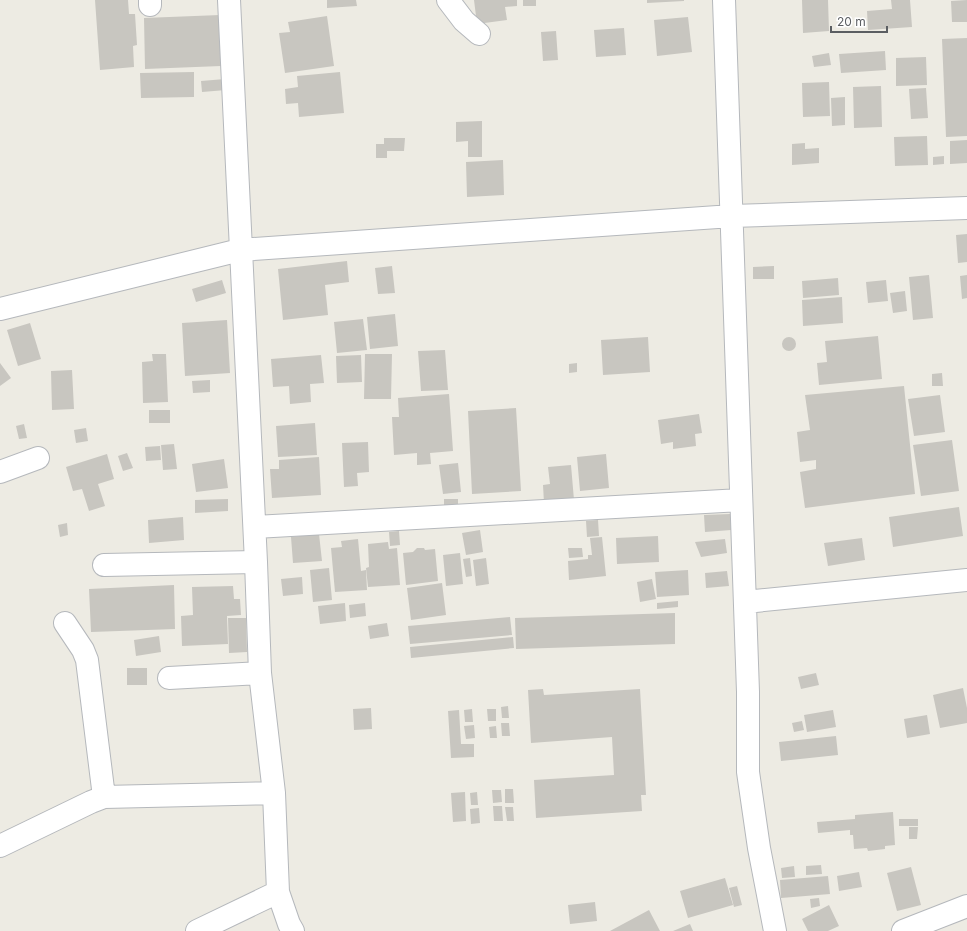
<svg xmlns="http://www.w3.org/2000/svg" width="967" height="931" viewBox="0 0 967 931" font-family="Inter,sans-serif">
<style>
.building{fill:#c8c6c0}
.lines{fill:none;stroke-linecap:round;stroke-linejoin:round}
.minor-casing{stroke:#b5b8bc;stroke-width:24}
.minor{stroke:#fff;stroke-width:22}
</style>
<rect width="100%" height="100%" fill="#edebe3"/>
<path class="building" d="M95,0H128L129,14H135L137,45L133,46L134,67L100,70Z
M327,0H356L357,6L327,8Z
M474,0H517V6L505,7L507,20L477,24Z
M523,0H536V6H523Z
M647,0H684V1L647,3Z
M802,0H828L829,31L803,33Z
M891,0H910L912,27L868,30L867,11L892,9Z
M967,0V22H952L951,1Z
M220,15L221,66L145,69L144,18Z
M327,16L334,66L285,73L279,33L290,32L288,22Z
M688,17L692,52L657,56L654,20Z
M624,28L626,55L596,57L594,30Z
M556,31L558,60L543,61L541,32Z
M967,38V136L946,137L942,39Z
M885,51L886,70L841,73L839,54Z
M829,53L831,65L814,67L812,56Z
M926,57L927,85L896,86V58Z
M194,72V97L141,98L140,73Z
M340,72L344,113L299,117L298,103L286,104L285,89L298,87L297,76Z
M225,79L226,90L202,92L201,81Z
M829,82L830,116L803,117L802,83Z
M881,86L882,127L854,128L853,87Z
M926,88L928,118L911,119L909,89Z
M845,97V125L832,126L831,98Z
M482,121V157H468V141L456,142V122Z
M927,136L928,165L895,166L894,137Z
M384,138H405L404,151H387V158H376V144H384Z
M967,140V163L950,164V141Z
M805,143V149L819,148V163L792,165V144Z
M944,156V164L933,165V157Z
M503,160L504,195L467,197L466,162Z
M967,234V262L958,263L956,235Z
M347,261L349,282L325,285L328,315L283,320L278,269Z
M392,266L395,293L378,294L375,268Z
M774,266V279H753V267Z
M929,275L933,318L913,320L909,277Z
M967,275V298L962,299L960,276Z
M838,278L839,295L803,298L802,281Z
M222,280L226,293L196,302L192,289Z
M886,280L888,301L868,303L866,282Z
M905,291L907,311L893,313L890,293Z
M842,297L843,323L803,326L802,300Z
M395,314L398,346L370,349L367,317Z
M363,319L367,350L337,353L334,322Z
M227,320L230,373L185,376L182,323Z
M30,323L41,359L18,366L7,330Z
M878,336L882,379L819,385L817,363L827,362L825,341Z
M782 344a7 7 0 1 1 14 0a7 7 0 1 1-14 0Z
M648,337L650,372L603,375L601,340Z
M445,350L448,390L421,391L418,351Z
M152,354H166L168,402L143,403L142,362L153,361Z
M365,354H392L391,399H364Z
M321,355L324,383L310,384L311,402L290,404L289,386L273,387L271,359Z
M361,355L362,382L337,383L336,356Z
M0,363L11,378L0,386Z
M577,363V372L569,373V364Z
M72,370L74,409L52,410L51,371Z
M942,373L943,386H932V374Z
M210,380V392L193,393L192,381Z
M904,386L915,494L805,508L800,472L816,469V460L800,462L797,432L810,430L805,395Z
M449,394L453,451L430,453L431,464L417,465V453L394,455L392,417H399L398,398Z
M940,395L945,432L914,436L908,399Z
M516,408L521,491L472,494L468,411Z
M149,410H170V423H149Z
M699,414L702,433L695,434L696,446L673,449V442L661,444L658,420Z
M315,423L317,455L278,457L276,426Z
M24,424L27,438L19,439L16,426Z
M86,428L88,441L76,443L74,430Z
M952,440L959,491L921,496L913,445Z
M368,442L369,472L357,473L358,486L344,487L342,443Z
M174,444L177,469L163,470L161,445Z
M160,446L161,460L146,461L145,447Z
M127,453L133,468L123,471L118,456Z
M107,454L114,479L98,484L105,506L89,511L82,489L73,491L66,467Z
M606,454L609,488L580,491L577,457Z
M319,457L321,495L272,498L270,469H279V460Z
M224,459L228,488L196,492L192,464Z
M458,463L461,492L443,494L439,465Z
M571,465L574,500L544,503L543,485L550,484L548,467Z
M228,499V511L195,513V500Z
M444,499H458V509H444Z
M959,507L963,536L893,547L889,517Z
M730,514L731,530L705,532L704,515Z
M183,517L184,540L149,543L148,520Z
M598,520L599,536L587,537L586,521Z
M67,523L68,535L60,537L58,525Z
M480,530L483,552L466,555L462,533Z
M399,531L400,545L390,546L389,532Z
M319,534L322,561L293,563L291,537Z
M658,536L659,562L617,564L616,538Z
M602,537L606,576L569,580L568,561L588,559V555H592L590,538Z
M862,538L865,560L828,566L824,543Z
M358,539L361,571L366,570L367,590L335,592L331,548L342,547L341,541Z
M725,539L727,553L701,557L695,542Z
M388,542L389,549L397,548L400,585L368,587L366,568L369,567L368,544Z
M417,548H424L425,550L435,549L438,581L406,585L403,553L413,552Z
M568,548H582L583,557L569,558Z
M460,553L463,584L446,586L443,555Z
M470,558L472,576L466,577L463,559Z
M486,558L489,584L476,586L473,560Z
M329,568L332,600L313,602L310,570Z
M688,570L689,595L657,597L655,572Z
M727,571L729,586L706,588L705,573Z
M302,577L303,594L283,596L281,579Z
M652,579L656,599L640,602L637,582Z
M442,583L446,615L411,620L407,588Z
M174,585L175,629L91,632L89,589Z
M233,586L234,599H240L241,615L227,616L228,644L182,646L181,616L193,615L192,587Z
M678,601V607L657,609V603Z
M345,603L346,621L320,624L318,606Z
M365,603L366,616L350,618L349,605Z
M675,613V644L516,649L515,618Z
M510,617L512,635L410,644L408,626Z
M228,618H246L247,652L229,653Z
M387,623L389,636L370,639L368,626Z
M159,636L161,652L136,656L134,640Z
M513,637L514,648L411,658L410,647Z
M127,668H147V685H127Z
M816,673L819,685L801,689L798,677Z
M963,688L967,708V723L940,728L933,695Z
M543,689L544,695L640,689L646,795H641L642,811L536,818L534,780L614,775L612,737L531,743L528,690Z
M508,706L509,718H502L501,707Z
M371,708L372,729L354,730L353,709Z
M472,709L473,722H465L464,710Z
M487,709H496V721H488Z
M459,710L461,744H474V757L451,758L448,711Z
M833,710L836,727L807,732L804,715Z
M927,715L930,734L907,738L904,719Z
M802,721L804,730L794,732L792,723Z
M501,723H509L510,736H502Z
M474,725L475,738L466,739L464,726Z
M496,726L497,738H490L489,727Z
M836,736L838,755L781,761L779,742Z
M505,789H513L514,803H505Z
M492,790H501L502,802L493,803Z
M465,792L466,821L453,822L451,793Z
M477,792L478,805H471L470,793Z
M493,806H502L503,821H494Z
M505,807H513L514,821H507Z
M479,808L480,823L471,824L470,809Z
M893,812L895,845L885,846V849L868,851L867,848L854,849L853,835H850V830L818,833L817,822L855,819V815Z
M899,819H918V826H899Z
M909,827H918L917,839H909Z
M821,865L822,874L806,875V866Z
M794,866L795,877L782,878L781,868Z
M911,867L921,905L897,911L887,873Z
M859,872L862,887L839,891L837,876Z
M828,876L830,894L781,898L780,880Z
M725,878L733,905L688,918L680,891Z
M737,886L742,905L734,907L729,888Z
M819,898L820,906L811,908L810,899Z
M595,902L597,921L570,924L568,905Z
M829,905L839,926L828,931H808L802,919Z
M649,910L660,931H610Z
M690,924L693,931H673Z"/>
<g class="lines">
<g class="minor-casing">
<path id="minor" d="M150,0V5
M229,0L256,562L260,673L274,793L278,892L289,924L293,931
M448,0L464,21L479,34
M724,0L748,692V772L759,848L775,931
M0,309L240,250L732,216L967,208
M0,472L38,458
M255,527L741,500
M104,565L256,562
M745,602L967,580
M65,623L83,650L87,660L104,797
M169,678L260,673
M0,846L91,802L104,797L274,793
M197,931L278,892
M903,931L967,906"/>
</g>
<use href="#minor" class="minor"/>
</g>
<path d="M831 26v6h56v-6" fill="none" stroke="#5b5e62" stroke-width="2"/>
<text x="837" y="26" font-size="12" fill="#5b5e62" stroke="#ffffff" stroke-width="3" paint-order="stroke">20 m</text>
</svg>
